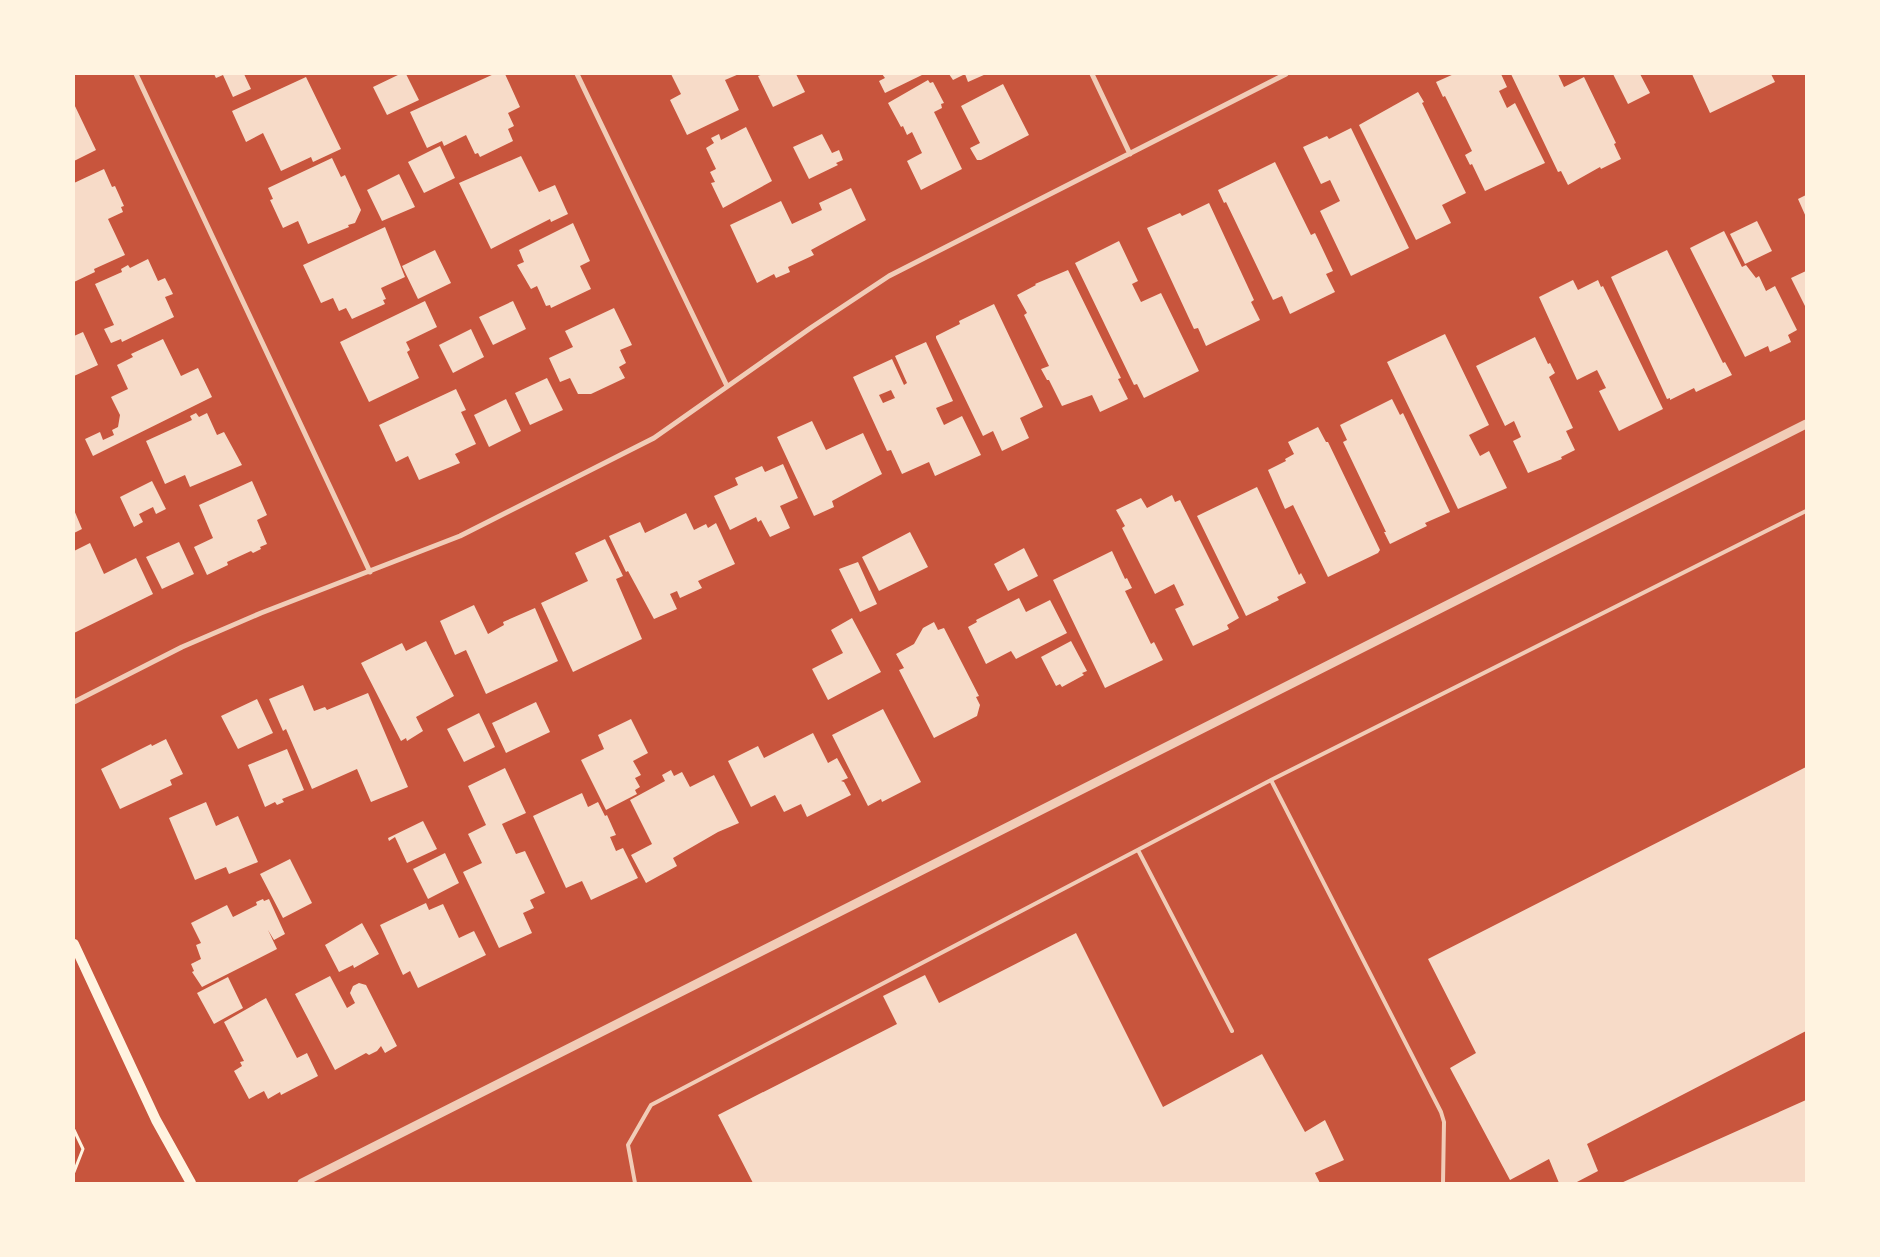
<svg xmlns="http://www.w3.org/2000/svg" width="1880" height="1257" viewBox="0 0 1880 1257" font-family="'DM Sans',sans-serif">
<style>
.building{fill:#f7dbc8;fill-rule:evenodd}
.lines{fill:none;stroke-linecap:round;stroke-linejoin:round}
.path{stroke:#fff3e0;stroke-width:3}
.service{stroke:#f1ccb7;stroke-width:4}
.minor{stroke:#f1ccb7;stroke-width:5}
.tertiary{stroke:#f1ccb7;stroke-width:9}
.secondary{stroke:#fff3e0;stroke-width:10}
</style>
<rect width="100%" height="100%" fill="#c8553d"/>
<path class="building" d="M214,74H244L251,89L233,97L223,75L216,78Z
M400,74H406L419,100L387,115L373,87Z
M494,74H505L520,107L508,113L514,126L508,129L513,141L480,157L478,153L475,154L466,135L444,146L442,141L427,148L410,112Z
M671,74H739L725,80L739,110L687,135L670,100L681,94Z
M763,74H796L805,92L773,107L758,76Z
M882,74H924L885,93L879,81L885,78Z
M949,74H986L968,82L965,74L953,80Z
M1454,74H1501L1507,87L1499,91L1507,108L1515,103L1545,163L1485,191L1472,164L1470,165L1465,155L1472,151L1445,96L1443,97L1436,82Z
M1511,74H1558L1564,87L1584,77L1616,143L1614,144L1621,159L1601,169L1600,167L1568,185L1561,171L1558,172Z
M1613,74H1640L1650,93L1628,104Z
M1692,74H1771L1775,82L1710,113Z
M306,77L341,149L313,162L311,157L281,171L263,133L246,142L232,111Z
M928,80L930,83L933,82L944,103L941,104L942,108L934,112L962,169L921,190L907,161L922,153L912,132L907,135L903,126L901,127L888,103Z
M1003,84L1029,135L981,160H977L970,148L980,143L961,106Z
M1418,92L1424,102L1422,103L1466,193L1442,205L1451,223L1416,240L1359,125Z
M74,104L96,150L74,161Z
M746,127L772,181L723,208L711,183L715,182L710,172L716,169L706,148L714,143L711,138L719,134L721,140Z
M1351,128L1409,248L1351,276L1320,211L1340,201L1330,180L1321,184L1303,147L1327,136L1329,139Z
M822,134L832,153L839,150L843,160L836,163L838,165L809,179L793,147Z
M440,146L455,178L424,193L408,162Z
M521,156L539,192L555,185L568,214L551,222L550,219L491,249L459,183Z
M332,158L341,177L345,175L361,210L355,223L348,225L349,227L308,244L298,221L283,228L270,200L273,199L268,188Z
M1275,162L1311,235L1315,233L1333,271L1326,274L1335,292L1290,314L1282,296L1273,300L1226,202L1224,203L1218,190Z
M104,169L112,187L115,186L124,206L121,207L123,212L108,219L125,255L94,269L95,272L74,282V183Z
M399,174L415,207L382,221L367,190Z
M851,188L866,220L811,250L814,255L788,267L790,272L776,278L774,274L757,283L730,225L781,201L792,224L822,210L819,203Z
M1806,195V217L1798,199Z
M1209,203L1254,300L1251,302L1260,320L1206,346L1198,328L1194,329L1147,228L1180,213L1182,216Z
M1757,221L1772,251L1745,264L1730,234Z
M573,223L590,261L580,266L591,289L551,308L550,305L546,306L537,286L531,289L517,265L524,262L519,250Z
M385,227L405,277L381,288L386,299L383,300L385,304L352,319L346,308L339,311L333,298L321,303L303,265Z
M1724,231L1742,267L1746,265L1756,278L1759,276L1766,291L1775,286L1797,330L1788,335L1791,342L1770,352L1768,346L1745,357L1690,248Z
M1119,241L1138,281L1132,284L1141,302L1161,293L1199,371L1144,398L1137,384L1134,385L1075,263Z
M435,250L451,283L418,299L402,266Z
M1667,250L1723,363L1725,362L1732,375L1696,392L1694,388L1670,400V398L1667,399L1611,277Z
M148,259L158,281L165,278L173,294L165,297L174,317L122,342L121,339L111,343L104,329L114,325L95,284L122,272L121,269L128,265L130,268Z
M1068,270L1121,378L1118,379L1128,399L1100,412L1092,395L1062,406L1049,380H1047L1041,369L1049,366L1024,315L1027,313L1017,295L1036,285L1035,284Z
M1806,271V308L1791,278Z
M1573,280L1578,290L1598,280L1601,287L1603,286L1663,409L1619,431L1599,391L1606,388L1597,370L1577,380L1539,297Z
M425,301L437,327L406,342L410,350L407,352L419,378L369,402L340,342Z
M513,301L526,329L493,345L479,317Z
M994,304L1043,407L1020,418L1029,438L1002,451L993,431L983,436L936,338V336L960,324L959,321Z
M614,308L632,345L620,350L626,363L619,367L625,378L591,394H578L570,378L560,382L549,358L573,347L565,331Z
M471,329L484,357L453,373L439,345Z
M83,332L98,365L74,376V336Z
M1445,334L1489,425L1469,435L1480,456L1489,451L1507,488L1458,509L1387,362Z
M1535,337L1548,364L1550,363L1555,373L1549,377L1573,428L1566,431L1575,450L1561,457L1562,459L1528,473L1513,441L1521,437L1514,421L1505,426L1476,366Z
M163,339L181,376L198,368L212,397L93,456L85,439L100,432L103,440L114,435L112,430L118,427L120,415L111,397L128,389L117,365L133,357L131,354Z
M926,342L953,401L936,408L944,425L962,416L981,455L935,476L929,462L902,474L891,450L887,451L853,377L892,359L904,385L907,383L895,356ZM891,390L895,398L883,403L879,395Z
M547,378L563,410L530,425L515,393Z
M456,389L466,410L461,412L476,444L455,454L460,463L419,480L408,456L396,462L379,425Z
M506,399L521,431L489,447L474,415Z
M1392,399L1400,415L1403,413L1450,512L1425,523L1427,526L1390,544L1384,532H1386L1343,442L1347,440L1340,425Z
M196,413L199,417L207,413L217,435L224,432L242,465L190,487L185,475L165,484L146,441L192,420L190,416Z
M812,421L826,450L863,433L882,474L832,501L834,507L814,516L777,437Z
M1318,427L1326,442H1328L1380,550L1378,553L1328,577L1293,505L1285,509L1268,470L1286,461L1285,459L1294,454L1288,442Z
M783,464L798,498L780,506L790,528L770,537L761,520L758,522L756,517L730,530L714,496L738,485L735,478L762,466L765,472Z
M152,481L166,509L156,514L153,507L139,514L143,522L134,527L120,497Z
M252,481L267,515L257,520L267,544L260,547L261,549L253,553L251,551L227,562L228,565L207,575L194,547L213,538L199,505Z
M1257,487L1299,575L1301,573L1306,583L1277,597L1279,600L1246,616L1197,516Z
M1172,495L1175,502L1180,500L1239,618L1227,625L1229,629L1193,646L1175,609L1184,605L1174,584L1155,594L1122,528L1125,526L1116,510L1141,498L1147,508Z
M74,510L82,529L74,533Z
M686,513L694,530L706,524L708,528L716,523L735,564L698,581L702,588L680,598L677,591L670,594L677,609L654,619L628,571L626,572L609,536L640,522L645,533Z
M910,532L928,567L879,591L862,557Z
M605,539L623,576L616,579L642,639L573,672L541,603L588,581L575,553Z
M179,542L194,574L162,589L146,557Z
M90,543L104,574L136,558L153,594L74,633V551Z
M1024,548L1038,576L1008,591L994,564Z
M1112,551L1125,579L1127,578L1132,588L1125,591L1151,644L1154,642L1163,660L1105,688L1053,580Z
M858,562L877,604L860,612L839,569Z
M1019,598L1026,612L1050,600L1067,633L1016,659L1011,651L986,664L968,627L977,622L976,620Z
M474,605L488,634L504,625L503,622L535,608L558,661L486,694L466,650L455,655L440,621Z
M852,618L881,672L828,700L812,669L843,653L831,630Z
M934,622L938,630L944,628L979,696L976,697L980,705L977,716L934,738L899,670L904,668L896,654L914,644L923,628Z
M426,641L454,696L416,717L423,731L407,741L406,738L401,741L361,663L402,643L406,651Z
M1071,641L1087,671L1082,673L1084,675L1062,687L1060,684L1056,686L1041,657Z
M303,685L314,711L325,707L327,710L368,693L408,787L371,802L357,769L312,789L286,729L283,731L269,699Z
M257,699L273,733L238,749L221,716Z
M536,702L550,732L506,753L492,723Z
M883,709L921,782L882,802L881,799L868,806L832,735Z
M479,713L495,747L464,762L447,729Z
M631,719L648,753L633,761L641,775L635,778L640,787L635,790L637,794L606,810L581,760L604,749L598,735Z
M813,733L828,763L837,758L848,778L841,781L844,782L851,795L807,817L801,804L784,812L775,795L751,807L728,761L758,746L764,758Z
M166,739L183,774L170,780L172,785L120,809L101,769L151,744L152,746Z
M287,749L304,790L282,799L284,802L277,805L275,802L265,807L248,765Z
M1806,767V1031L1587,1144L1598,1171L1575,1183H1559L1549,1159L1510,1180L1450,1068L1476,1053L1428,959Z
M505,768L526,813L502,824L516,854L525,851L545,893L530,900L534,908L523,913L532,933L499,948L463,872L482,863L468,834L486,825L468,786Z
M671,770L674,776L682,772L690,787L714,775L739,823L718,832L673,858L677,866L646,883L631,855L652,844L630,800L665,781L662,775Z
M582,793L588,807L598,802L605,816L607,815L616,835L610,837L616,851L623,848L638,878L591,900L582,881L566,888L533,816Z
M206,802L216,826L238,816L258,862L229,874L226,867L195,880L169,818Z
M423,821L437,849L407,863L395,837L389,841L388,838Z
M445,853L459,883L428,899L413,869Z
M290,859L312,903L283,918L260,874Z
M263,899L264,901L269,899L285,934L274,940L268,930L277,949L202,987L192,972L194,971L191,964L201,959L196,945L201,943L191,923L227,905L233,917L257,905L256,902Z
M426,903L429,910L443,904L459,938L474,931L486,955L418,988L410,971L403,975L380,925Z
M362,923L379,954L354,968L353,965L339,972L325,945Z
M1076,933L1163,1107L1262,1054L1305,1132L1325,1120L1344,1160L1315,1173L1320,1183H753L718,1115L897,1024L883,996L925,975L939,1003Z
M330,976L347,1008L355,1003L350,993L353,986L359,983L366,985L397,1046L385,1053L381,1046L377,1051L369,1055L366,1053L335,1070L295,994Z
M228,977L243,1008L214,1024L197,993Z
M266,998L297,1058L307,1053L318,1076L281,1095L280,1092L268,1099L264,1091L249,1099L234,1071L242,1066L240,1062L244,1061L224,1022Z
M1806,1100V1183H1621Z"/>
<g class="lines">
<path class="path" d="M74,1130L83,1149L74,1172"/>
<path class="service" d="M1271,780L1441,1112L1444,1122L1443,1183
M1138,850L1232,1031
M635,1183L628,1145L651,1105L1271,780L1806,511"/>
<path class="minor" d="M136,74L370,572
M577,74L727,386
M1092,74L1130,154
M74,702L182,647L261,613L460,536L654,438L812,327L889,276L1286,74"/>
<path class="tertiary" d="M302,1183L1806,424"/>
<path class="secondary" d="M74,944L156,1120L191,1183"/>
</g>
<rect width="1880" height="1257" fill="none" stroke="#fff3e0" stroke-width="150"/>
</svg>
